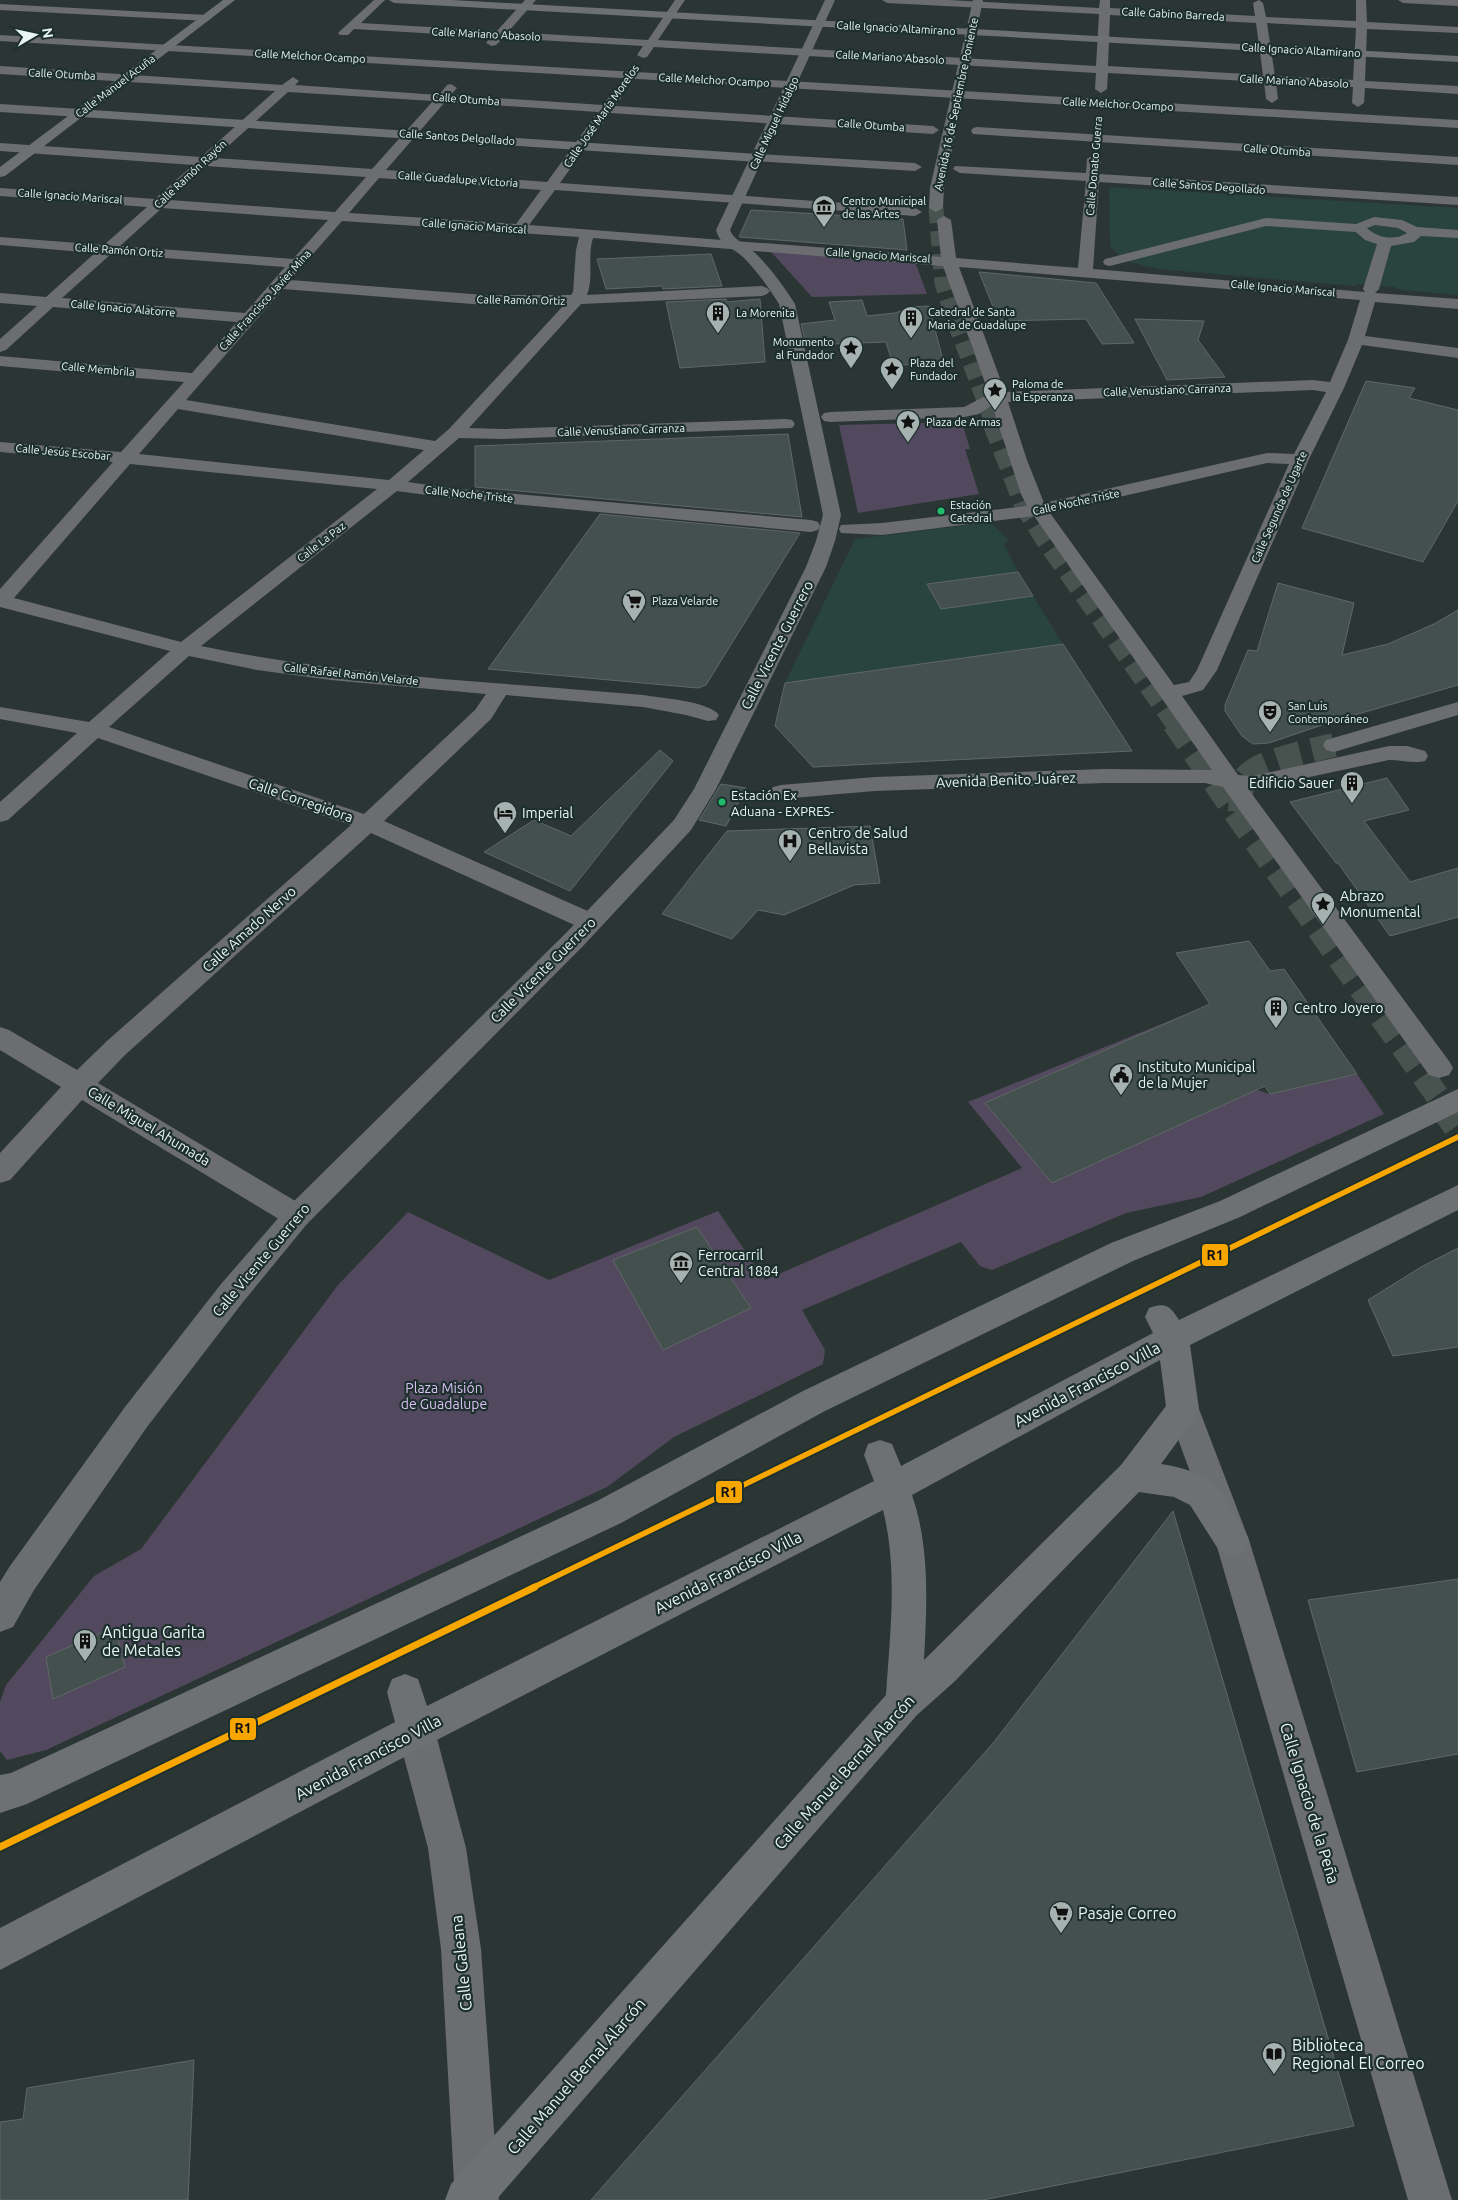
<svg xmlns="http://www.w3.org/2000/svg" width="1458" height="2200" viewBox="0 0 1458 2200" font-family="Ubuntu,sans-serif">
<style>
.built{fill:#29433e}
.green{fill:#52495e}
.building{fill:#44504e;stroke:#5f6866}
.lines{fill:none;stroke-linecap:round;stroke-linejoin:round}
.primary-tunnel-far3{stroke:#485350;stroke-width:15;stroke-dasharray:15 8;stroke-linecap:butt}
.primary-tunnel-far2{stroke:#485350;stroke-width:19;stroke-dasharray:19 9;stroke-linecap:butt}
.primary-tunnel-far1{stroke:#485350;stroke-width:24;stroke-dasharray:24 12;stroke-linecap:butt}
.primary-tunnel{stroke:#485350;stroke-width:31;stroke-dasharray:31 16;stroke-linecap:butt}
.street{fill:#6c6d70;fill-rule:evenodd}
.secondary{fill:#6d7173;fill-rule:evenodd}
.primary{fill:#6b6e70;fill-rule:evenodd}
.rail-1-far1-casing{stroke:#1d302d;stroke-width:9}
.rail-1-casing{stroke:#1d302d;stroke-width:11}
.rail-1-far1{stroke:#f7a600;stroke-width:5.5}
.rail-1{stroke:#f7a600;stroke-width:7}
.bus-dot{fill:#20bc6c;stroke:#1d302d;stroke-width:2}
.labels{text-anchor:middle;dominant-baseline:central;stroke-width:4.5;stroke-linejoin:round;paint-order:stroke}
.far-street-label{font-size:11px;fill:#e9f5f2;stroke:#1d302d}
.far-poi-label{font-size:11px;fill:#e9f5f2;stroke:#1d302d;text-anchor:start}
.far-bus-label{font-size:11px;fill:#e9f5f2;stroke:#1d302d;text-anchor:start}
.bus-label{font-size:13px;fill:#e9f5f2;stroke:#1d302d;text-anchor:start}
.street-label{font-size:14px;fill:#e9f5f2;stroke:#1d302d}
.poi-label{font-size:14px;fill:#e9f5f2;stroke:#1d302d;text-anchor:start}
.park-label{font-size:14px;fill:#dac0f4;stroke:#1d302d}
.near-street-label{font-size:16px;fill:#e9f5f2;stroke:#1d302d}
.near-poi-label{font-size:16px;fill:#e9f5f2;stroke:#1d302d;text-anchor:start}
.line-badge{stroke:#1d302d;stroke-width:2}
.pale-badge-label{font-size:14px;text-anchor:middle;font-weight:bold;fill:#111}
</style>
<rect width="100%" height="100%" fill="#2b3634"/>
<path class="built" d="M1109,187L1458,208V295L1402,290L1394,287L1356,284L1354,286L1158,269L1125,261L1110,246Z
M991,522L1009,541L1004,544L1018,572L1063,644L785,683L855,539Z"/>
<path class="green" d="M763,243L912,254L927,294L812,297Z
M962,422L970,449H965L979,494L858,513L839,425Z
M1184,1015L1257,1090L1270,1094L1357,1074L1384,1114L1201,1197L1126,1213L992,1270L980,1266L961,1242L802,1310L825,1350L823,1364L674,1437L607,1487L46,1750L7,1760L0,1751V1702L6,1685L94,1576L141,1549L338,1285L408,1212L549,1280L718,1211L765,1280L1022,1168L968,1102Z"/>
<path class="building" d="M751,210L903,219L907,250L739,237Z
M711,254L722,286L663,289L662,286L606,289L597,259Z
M979,272L1096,283L1134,343L1102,344L1086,319L999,321Z
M726,299L727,302L760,299L765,362L680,368L666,302Z
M862,300L867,316L895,313L911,307L929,306L944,364L893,365L886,342L806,345L801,324L835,320L829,302Z
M1135,319L1204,321L1198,340L1225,377L1167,380Z
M1366,381L1415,388L1409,398L1458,410V501L1423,562L1302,528Z
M788,434L802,517L475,487V446Z
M600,514L800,533L706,685L698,688L488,669Z
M1018,572L1033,596L941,609L927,584Z
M1278,583L1354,603L1342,655L1388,644L1434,624L1458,610V685L1334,721L1269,743L1253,744L1242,736L1225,711V705L1248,650L1257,651Z
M1063,644L1132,751L813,767L775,726L785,683Z
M660,750L673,761L570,891L484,852L534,820L571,836Z
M1387,778L1409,810L1364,821L1410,882L1458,868V917L1390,936L1338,863H1336L1290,802Z
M721,784L746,788L726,826L699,820Z
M870,826L880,883L854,885L784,915L758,910L732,939L662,914L727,831Z
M1249,941L1270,971L1284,969L1357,1074L1270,1094L1265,1086L1052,1183L985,1103L1210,1004L1176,953Z
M697,1227L751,1308L663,1350L613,1260Z
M1458,1248V1347L1393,1356L1368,1300L1421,1267Z
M1173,1511L1354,2126L983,2200H591L994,1742Z
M1458,1579V1754L1357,1772L1308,1600Z
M115,1627L125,1667L53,1699L46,1657Z
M194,2060L188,2200H0V2122L23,2119L27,2088Z"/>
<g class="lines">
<path class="primary-tunnel-far3" d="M936,208L942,283L952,316L993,424"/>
<path class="primary-tunnel-far2" d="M992,423L1024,506L1045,540L1175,724"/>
<path class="primary-tunnel-far1" d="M1174,723L1239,818L1444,1105
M1240,812C1241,801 1240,787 1246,777C1257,761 1314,750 1334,745"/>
<path class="primary-tunnel" d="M1443,1104L1458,1125"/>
<path class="street" d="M374,0H385L361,23L497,31L525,0H536L508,32L648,40L675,0H685L658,40L1096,66L1099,14L887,3L882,0H948L1099,8L1100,0H1110V8L1255,16L1253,3L1259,0L1263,3L1266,17L1356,21V0H1366L1367,22L1458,27V33L1367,29L1365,81L1458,86V94L1365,88L1364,103L1358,107L1352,103L1353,87L1276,83L1278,99L1272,103L1266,99L1264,82L1108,73L1107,89L1101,93L1095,89L1096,73L654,47L647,57L643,58L637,55L643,46L503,38L496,45L492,46L486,43L491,37L354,29L348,35H340L338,33L340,31ZM1110,15L1256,23L1263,75L1108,66ZM1267,23L1356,28L1353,80L1275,76Z
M1398,0H1458V6L1403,3Z
M0,4L207,15L212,18L207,21L0,10Z
M0,35L1458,120V128L0,41Z
M0,66L282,85L293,77L299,81L295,85L439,95L447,85L451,84L457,88L451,95L603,105L613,92L617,91L623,95L615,106L933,126L939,130L933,134L610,113L560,183L915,208L922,212L915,216L555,190L529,225L941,257L937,220L944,216L951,220L956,258L1078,268L1086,181L960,173L953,169L955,166L1086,173L1087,159L1094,155L1101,159L1099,174L1458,197V205L1099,182L1093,269L1365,292L1363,289L1377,244L1365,240L1356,232L1266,226L1110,266L1105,265L1103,262L1105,259L1266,218L1356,224L1374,217L1402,220L1417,227L1458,230V238L1421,236L1414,242L1391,246L1379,289L1375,293L1458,299V309L1375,302L1365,336L1458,348V358L1362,345L1344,388L1309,459L1217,670L1203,690L1182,696L1238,775L1253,776L1389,746H1407L1425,751L1428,756L1425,761C1414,764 1401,760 1389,760L1249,790L1449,1061L1453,1068L1449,1075L1439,1078L1429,1075L1223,787L1205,783H1105L875,791L781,799L773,797L770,792L773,787L781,785L875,777L1105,769L1212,770L1034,516L882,535L841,533L839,529L841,525L882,523L1027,506L1021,494L992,405L979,414L964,417L830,422L824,421L821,417L824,413L830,412L964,407L989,394L943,266L593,238C587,257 594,277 587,295L762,286L767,288L770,291L767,294L762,296L581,304L469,428L504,429L786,419L792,420L795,424L792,428L504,439L459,438L408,482L449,488L811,520L818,522L820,526L818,530L811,532L449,498L397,491L201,646C346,676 496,682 643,695C660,698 709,701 719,715L716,720L708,721L686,715L643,707L506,695L491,719L384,821L599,916L602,922L599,928L590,931L581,928L371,833L125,1055L98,1083L307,1208L312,1216L307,1224L297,1228L287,1224L82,1100L10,1180L0,1183V1153L61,1087L0,1050V1027L9,1030L77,1070L107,1041L351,825L98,738L8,820L0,822V802L77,733L0,719V707L89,722L170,651L0,607V589L113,462L0,452V442L121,452L184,382L0,366V356L192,373L237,322L53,307L6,350L0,352V339L37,306L0,303V293L46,297L95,253L0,245V237L104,245L147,207L0,196V188L155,199L193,165L0,151V143L201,157L275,91L0,74ZM288,92L433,101L372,169L215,158ZM445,102L598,112L547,182L386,170ZM207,166L366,177L335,212L170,200ZM379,178L541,190L516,224L349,213ZM162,208L328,220L293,259L120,246ZM342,221L579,237L576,250L573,292L571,295H485L290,280ZM1375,225L1398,228L1407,233C1395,241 1377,238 1367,228ZM111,254L285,267L245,313L62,298ZM959,267L1360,300L1348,340L1330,382L1313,380L1005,392ZM283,289L485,305H564L449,429L435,441L186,400ZM1313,390L1326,392L1294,454L1267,453L1044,503L1027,460L1008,402ZM178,409L424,450L389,480L139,454ZM1267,463L1289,464L1197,670L1189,682L1174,685L1050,513ZM130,464L377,489L181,642L14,598ZM189,656L257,670L331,680L486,694L475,710L364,814L109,727Z
M0,104L80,109L86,113L80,117L0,112Z
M977,127L1458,157V165L973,134L971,131L973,128Z
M758,154L915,163L922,167L915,171L753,161L751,158L753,155Z
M1183,1395L1194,1399L1199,1409L1249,1540L1452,2200H1408L1215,1540L1167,1409L1172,1399Z
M416,1712L429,1718L435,1731L466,1848L481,1949L499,2200H455L441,1949L428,1848L397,1731L403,1718Z"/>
<path class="secondary" d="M223,0H235L92,110L758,154L765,158L758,162L82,117L5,176L0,177V167Z
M389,0H452L1458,56V62L394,3Z
M1458,1089V1112L1240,1217L1133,1261L825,1411L621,1523L27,1804L0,1813V1775L11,1773L597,1501L803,1391L1111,1243L1220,1201Z
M1458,1185V1210L1190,1345L1199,1409L1194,1419L1161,1464C1177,1466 1201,1473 1213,1483C1222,1489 1244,1529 1249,1540L1244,1552L1232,1556L1220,1552L1190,1505L1174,1497L1139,1492L954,1682L917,1715L496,2200H445L451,2184L886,1695C890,1634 898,1570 883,1510L429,1744L0,1970V1928L395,1722L387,1692L392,1679L405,1674L418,1679L427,1706L874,1481L864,1455L868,1444L880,1440L892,1444L901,1466L1153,1333L1145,1317L1149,1308C1166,1302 1170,1306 1179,1320ZM1160,1360L1166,1406L1121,1465L924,1660C927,1605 930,1547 912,1495Z"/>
<path class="primary" d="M825,0H835L730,230C734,241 745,243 753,251C769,266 783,285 795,304L841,515L835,541L826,567L716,789L691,830L584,945L307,1224L243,1302L147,1427L34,1590L13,1627L0,1632V1582L10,1566L125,1407L221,1284L287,1208L566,933L674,820L694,789L806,567L816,541L823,515L779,304C769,288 757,271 743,257C731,246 721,247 716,230Z
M973,0H983L944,188L943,208L936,212L929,208L930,188Z
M1458,702V715L1334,752L1326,750L1323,745L1326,740Z"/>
<g class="rail-1-far1-casing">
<path id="rail-1-far1" d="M532,1588L1458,1137"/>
</g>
<g class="rail-1-casing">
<path id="rail-1" d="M0,1847L535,1587"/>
</g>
<use href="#rail-1-far1" class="rail-1-far1"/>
<use href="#rail-1" class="rail-1"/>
</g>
<defs>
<g id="museum-pin" transform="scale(1.25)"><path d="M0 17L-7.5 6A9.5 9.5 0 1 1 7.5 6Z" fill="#a6b2b0" stroke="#1d302d"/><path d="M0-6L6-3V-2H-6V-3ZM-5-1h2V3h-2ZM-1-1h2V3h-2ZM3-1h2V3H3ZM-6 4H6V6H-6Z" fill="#111"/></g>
<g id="building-pin" transform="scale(1.25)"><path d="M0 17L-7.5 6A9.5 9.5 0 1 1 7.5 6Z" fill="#a6b2b0" stroke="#1d302d"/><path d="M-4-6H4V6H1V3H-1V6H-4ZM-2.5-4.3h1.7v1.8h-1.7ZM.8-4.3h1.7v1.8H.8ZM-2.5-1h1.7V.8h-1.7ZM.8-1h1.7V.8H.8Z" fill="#111"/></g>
<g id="sight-pin" transform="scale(1.25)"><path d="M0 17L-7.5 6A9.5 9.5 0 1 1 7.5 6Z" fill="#a6b2b0" stroke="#1d302d"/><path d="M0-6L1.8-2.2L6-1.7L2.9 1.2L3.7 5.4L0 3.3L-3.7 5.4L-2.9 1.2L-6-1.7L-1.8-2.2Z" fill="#111"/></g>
<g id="supermarket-pin" transform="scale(1.25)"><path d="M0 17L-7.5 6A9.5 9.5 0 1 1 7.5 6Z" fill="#a6b2b0" stroke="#1d302d"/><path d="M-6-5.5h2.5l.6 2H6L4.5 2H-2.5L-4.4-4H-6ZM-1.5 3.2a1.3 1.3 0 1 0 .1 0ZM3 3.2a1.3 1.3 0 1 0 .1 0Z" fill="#111"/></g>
<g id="theatre-pin" transform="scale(1.25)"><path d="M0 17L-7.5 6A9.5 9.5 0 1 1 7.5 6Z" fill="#a6b2b0" stroke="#1d302d"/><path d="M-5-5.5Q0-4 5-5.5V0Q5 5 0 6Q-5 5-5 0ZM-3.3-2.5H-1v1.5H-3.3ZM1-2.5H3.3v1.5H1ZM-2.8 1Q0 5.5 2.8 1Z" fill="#111"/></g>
<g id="hotel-pin" transform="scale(1.25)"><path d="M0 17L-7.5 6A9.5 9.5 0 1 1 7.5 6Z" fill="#a6b2b0" stroke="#1d302d"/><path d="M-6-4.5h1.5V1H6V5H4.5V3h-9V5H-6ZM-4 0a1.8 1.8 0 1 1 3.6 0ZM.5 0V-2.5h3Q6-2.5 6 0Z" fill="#111"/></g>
<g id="hospital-pin" transform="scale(1.25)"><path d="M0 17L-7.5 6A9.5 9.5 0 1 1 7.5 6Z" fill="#a6b2b0" stroke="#1d302d"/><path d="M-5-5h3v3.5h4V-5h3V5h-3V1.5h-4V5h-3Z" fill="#111"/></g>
<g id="civic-pin" transform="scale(1.25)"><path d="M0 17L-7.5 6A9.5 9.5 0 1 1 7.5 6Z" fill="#a6b2b0" stroke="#1d302d"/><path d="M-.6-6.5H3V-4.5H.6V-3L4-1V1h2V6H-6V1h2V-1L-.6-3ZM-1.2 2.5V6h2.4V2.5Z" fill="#111"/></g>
<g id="library-pin" transform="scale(1.25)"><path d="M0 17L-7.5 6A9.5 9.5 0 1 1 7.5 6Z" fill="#a6b2b0" stroke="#1d302d"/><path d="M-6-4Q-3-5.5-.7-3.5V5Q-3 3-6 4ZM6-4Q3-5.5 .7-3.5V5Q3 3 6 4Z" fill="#111"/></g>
</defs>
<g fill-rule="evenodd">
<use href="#museum-pin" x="824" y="207"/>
<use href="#building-pin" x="718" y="313"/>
<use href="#building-pin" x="911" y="318"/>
<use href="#sight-pin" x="851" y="348"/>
<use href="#sight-pin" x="892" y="369"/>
<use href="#sight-pin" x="995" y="390"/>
<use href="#sight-pin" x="908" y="422"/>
<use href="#supermarket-pin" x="634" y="601"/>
<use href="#theatre-pin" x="1270" y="712"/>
<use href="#building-pin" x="1352" y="783"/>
<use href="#hotel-pin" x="505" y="813"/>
<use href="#hospital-pin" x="790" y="841"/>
<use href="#sight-pin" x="1323" y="904"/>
<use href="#building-pin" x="1276" y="1008"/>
<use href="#civic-pin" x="1121" y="1075"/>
<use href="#museum-pin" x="681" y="1263"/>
<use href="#building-pin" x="85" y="1641"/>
<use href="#supermarket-pin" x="1061" y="1913"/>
<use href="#library-pin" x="1274" y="2054"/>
</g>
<g class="bus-dot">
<circle cx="941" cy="511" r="4.5"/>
<circle cx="722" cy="802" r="4.5"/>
</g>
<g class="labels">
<g class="far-street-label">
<text transform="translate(1173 14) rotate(3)">Calle Gabino Barreda</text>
<text transform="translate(896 28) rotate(3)">Calle Ignacio Altamirano</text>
<text transform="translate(486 34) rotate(3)">Calle Mariano Abasolo</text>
<text transform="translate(1301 50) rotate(3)">Calle Ignacio Altamirano</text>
<text transform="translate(310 56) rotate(3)">Calle Melchor Ocampo</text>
<text transform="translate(890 57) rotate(3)">Calle Mariano Abasolo</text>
<text transform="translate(62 74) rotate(3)">Calle Otumba</text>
<text transform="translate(714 80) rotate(3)">Calle Melchor Ocampo</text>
<text transform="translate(1294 81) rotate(3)">Calle Mariano Abasolo</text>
<text transform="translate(115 86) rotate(-37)">Calle Manuel Acuña</text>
<text transform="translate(466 99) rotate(4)">Calle Otumba</text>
<text transform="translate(956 104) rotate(-78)">Avenida 16 de Septiembre Poniente</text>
<text transform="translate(1118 104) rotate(3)">Calle Melchor Ocampo</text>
<text transform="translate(601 116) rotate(-55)">Calle José María Morelos</text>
<text transform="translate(774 123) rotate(-65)">Calle Miguel Hidalgo</text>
<text transform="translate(871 125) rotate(4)">Calle Otumba</text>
<text transform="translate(457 137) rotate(4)">Calle Santos Delgollado</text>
<text transform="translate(1277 150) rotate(4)">Calle Otumba</text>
<text transform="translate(1094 166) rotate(-85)">Calle Donato Guerra</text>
<text transform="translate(190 174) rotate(-43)">Calle Ramón Rayón</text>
<text transform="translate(458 179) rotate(4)">Calle Guadalupe Victoria</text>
<text transform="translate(1209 186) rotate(4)">Calle Santos Degollado</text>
<text transform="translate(70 196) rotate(4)">Calle Ignacio Mariscal</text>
<text transform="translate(474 226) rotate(4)">Calle Ignacio Mariscal</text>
<text transform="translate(119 250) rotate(4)">Calle Ramón Ortiz</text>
<text transform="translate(878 255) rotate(4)">Calle Ignacio Mariscal</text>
<text transform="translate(1283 288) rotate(5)">Calle Ignacio Mariscal</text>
<text transform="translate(265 300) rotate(-48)">Calle Francisco Javier Mina</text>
<text transform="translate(521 300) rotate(1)">Calle Ramón Ortiz</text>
<text transform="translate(123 308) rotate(5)">Calle Ignacio Alatorre</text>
<text transform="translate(98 369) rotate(5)">Calle Membrila</text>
<text transform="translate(1167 390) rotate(-2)">Calle Venustiano Carranza</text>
<text transform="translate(621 430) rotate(-2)">Calle Venustiano Carranza</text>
<text transform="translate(63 452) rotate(5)">Calle Jesús Escobar</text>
<text transform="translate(469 494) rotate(6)">Calle Noche Triste</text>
<text transform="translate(1076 502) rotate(-12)">Calle Noche Triste</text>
<text transform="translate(1279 507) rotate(-66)">Calle Segunda de Ugarte</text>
<text transform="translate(321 542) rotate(-38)">Calle La Paz</text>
<text transform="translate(351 674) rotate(6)">Calle Rafael Ramón Velarde</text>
</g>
<g class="far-poi-label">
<text x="842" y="201">Centro Municipal<tspan x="842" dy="13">de las Artes</tspan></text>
<text x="928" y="312">Catedral de Santa<tspan x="928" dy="13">Maria de Guadalupe</tspan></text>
<text x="736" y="313">La Morenita</text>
<text x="834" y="342" text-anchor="end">Monumento<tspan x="834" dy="13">al Fundador</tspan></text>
<text x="910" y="363">Plaza del<tspan x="910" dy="13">Fundador</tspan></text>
<text x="1012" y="384">Paloma de<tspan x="1012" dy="13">la Esperanza</tspan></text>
<text x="926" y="422">Plaza de Armas</text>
<text x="652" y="601">Plaza Velarde</text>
<text x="1288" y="706">San Luis<tspan x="1288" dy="13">Contemporáneo</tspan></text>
</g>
<g class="far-bus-label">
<text x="950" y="505">Estación<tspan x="950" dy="13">Catedral</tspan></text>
</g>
<g class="bus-label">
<text x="731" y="795">Estación Ex<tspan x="731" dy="16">Aduana - EXPRES-</tspan></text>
</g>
<g class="street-label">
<text transform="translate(777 645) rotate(-63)">Calle Vicente Guerrero</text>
<text transform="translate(1006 780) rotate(-2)">Avenida Benito Juárez</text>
<text transform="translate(301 800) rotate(19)">Calle Corregidora</text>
<text transform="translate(249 929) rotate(-42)">Calle Amado Nervo</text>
<text transform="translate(543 970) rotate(-45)">Calle Vicente Guerrero</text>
<text transform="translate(149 1126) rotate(31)">Calle Miguel Ahumada</text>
<text transform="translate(261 1260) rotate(-50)">Calle Vicente Guerrero</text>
</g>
<g class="poi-label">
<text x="1334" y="783" text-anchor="end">Edificio Sauer</text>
<text x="522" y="813">Imperial</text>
<text x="808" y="833">Centro de Salud<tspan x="808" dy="16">Bellavista</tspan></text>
<text x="1340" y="896">Abrazo<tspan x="1340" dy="16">Monumental</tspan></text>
<text x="1294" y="1008">Centro Joyero</text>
<text x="1138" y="1067">Instituto Municipal<tspan x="1138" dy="16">de la Mujer</tspan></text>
<text x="698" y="1255">Ferrocarril<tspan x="698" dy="16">Central 1884</tspan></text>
</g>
<g class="park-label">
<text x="444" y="1388">Plaza Misión<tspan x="444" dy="16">de Guadalupe</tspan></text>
</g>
<g class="near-street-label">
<text transform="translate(1087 1384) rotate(-28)">Avenida Francisco Villa</text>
<text transform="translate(728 1572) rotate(-27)">Avenida Francisco Villa</text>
<text transform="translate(368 1757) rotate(-28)">Avenida Francisco Villa</text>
<text transform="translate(844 1772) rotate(-48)">Calle Manuel Bernal Alarcón</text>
<text transform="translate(1310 1803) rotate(73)">Calle Ignacio de la Peña</text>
<text transform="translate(461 1963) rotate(-96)">Calle Galeana</text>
<text transform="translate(576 2076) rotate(-49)">Calle Manuel Bernal Alarcón</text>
</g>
<g class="near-poi-label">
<text x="102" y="1632">Antigua Garita<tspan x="102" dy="18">de Metales</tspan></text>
<text x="1078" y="1913">Pasaje Correo</text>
<text x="1292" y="2045">Biblioteca<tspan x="1292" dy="18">Regional El Correo</tspan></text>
</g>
</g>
<g class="line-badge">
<rect x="1201" y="1243" width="28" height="24" rx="5" fill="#f7a600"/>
<rect x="715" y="1480" width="28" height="24" rx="5" fill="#f7a600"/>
<rect x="229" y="1717" width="28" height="24" rx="5" fill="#f7a600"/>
</g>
<g class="pale-badge-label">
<text x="1215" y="1260">R1</text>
<text x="729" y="1497">R1</text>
<text x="243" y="1733">R1</text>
</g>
<g transform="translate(35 35) rotate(81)" stroke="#1d302d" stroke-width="4" paint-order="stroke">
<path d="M0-4L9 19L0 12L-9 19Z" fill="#e9f5f2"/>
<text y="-8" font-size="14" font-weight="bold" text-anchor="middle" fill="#e9f5f2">N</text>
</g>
</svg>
